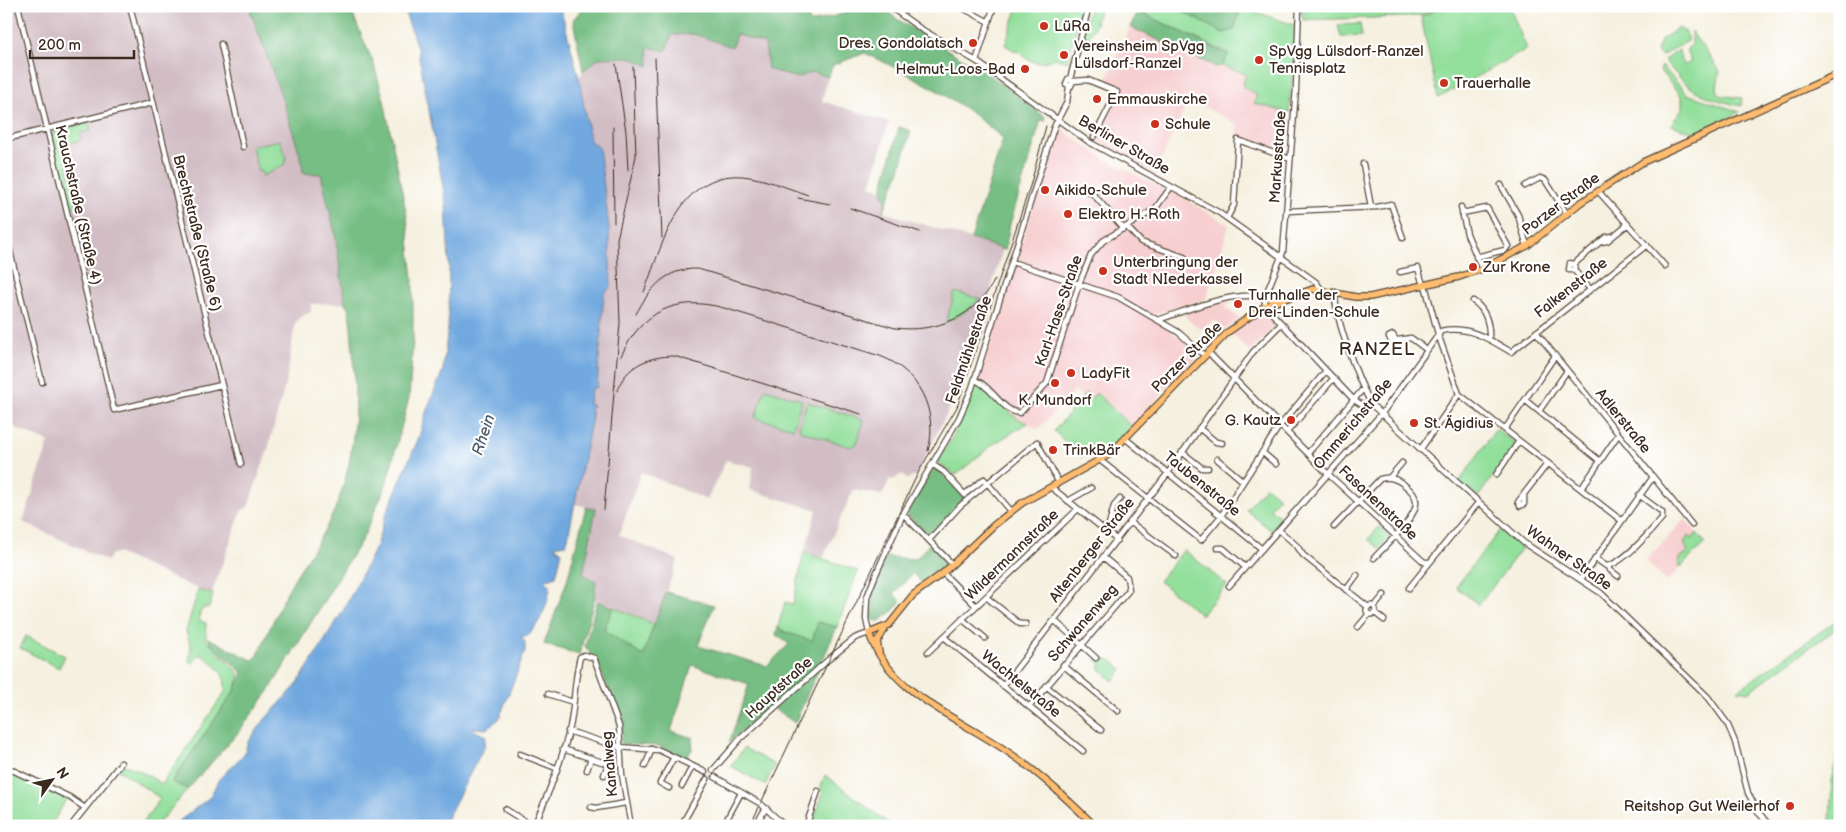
<svg xmlns="http://www.w3.org/2000/svg" width="1846" height="832" viewBox="0 0 1846 832" font-family="'Balsamiq Sans',sans-serif">
<style>
.built{fill:#f7cfd0}
.industrial{fill:#d2bdc5}
.green{fill:#93df9c;stroke:#67845d}
.forest{fill:#76be84;stroke:#587451}
.water{fill:#6fa8df;stroke:#55697e}
.lines{fill:none;stroke-linecap:round;stroke-linejoin:round}
.minor-casing{stroke:#57483b;stroke-width:7}
.major-casing{stroke:#57483b;stroke-width:8}
.minor{stroke:#fff;stroke-width:4.5}
.major{stroke:#fdbc70;stroke-width:5.5}
.rail{stroke:#3b2a1e;stroke-width:1}
.poi-dot{fill:#c8321e;stroke:#fff;stroke-width:2}
.labels{text-anchor:middle;dominant-baseline:central;stroke-width:4.5;stroke-linejoin:round;paint-order:stroke}
.poi-label{font-size:15px;fill:#3b2a1e;stroke:#fff;text-anchor:start}
.street-label{font-size:15px;fill:#3b2a1e;stroke:#fff}
.water-label{font-size:16px;font-style:italic;fill:#505c6b;stroke:#fff}
.quarter-label{font-size:18px;letter-spacing:1px;fill:#3b2a1e;stroke:#fff}
</style>
<rect width="100%" height="100%" fill="#fff"/>
<filter id="ink" filterUnits="userSpaceOnUse"><feTurbulence type="fractalNoise" baseFrequency=".02" numOctaves="2"/><feDisplacementMap in="SourceGraphic" scale="10" xChannelSelector="R" yChannelSelector="G"/><feConvolveMatrix kernelMatrix="1 2 1 2 8 2 1 2 1" color-interpolation-filters="sRGB"/></filter>
<filter id="wash" filterUnits="userSpaceOnUse"><feTurbulence type="fractalNoise" baseFrequency=".0096" numOctaves="4" result="noise"/><feDisplacementMap in="SourceGraphic" scale="20" xChannelSelector="R" yChannelSelector="G"/><feGaussianBlur stdDeviation="1.12" result="paint"/><feColorMatrix in="noise" values="0 0 0 0 0 0 0 0 0 0 0 0 0 0 0 0 0 1.4 0 .05"/><feComposite in="paint" operator="in"/></filter>
<g filter="url(#wash)">
<rect width="100%" height="100%" fill="#f5f0df"/>
<path class="built" d="M1130,27L1216,67L1222,66L1246,74L1258,94L1254,103L1289,113L1286,150L1278,152L1244,140L1236,134L1237,124L1189,99L1155,173L1095,140L1121,91L1105,82Z
M1063,130L1106,160L1179,196L1229,225L1206,299L1153,314L1154,319L1184,341L1198,357L1132,426L1097,393L1092,398L1086,393L1082,397L1075,390L1038,429L1018,419L982,386L978,385L1054,140L1059,132Z
M1231,300L1225,308L1240,318L1227,328L1223,330L1215,320L1201,329L1187,319L1185,313Z
M1262,312L1267,315L1275,326L1250,352L1232,334Z
M1685,519L1705,543L1667,582L1646,560Z"/>
<path class="industrial" d="M6,6H255L251,10L280,92L302,161L303,173L321,174L335,233L345,303L311,304V312L299,318L295,323L287,377L268,449L248,507L242,510L211,595L118,553L111,554L107,561L23,522L49,442L6,424Z
M736,33L765,44L797,78L813,72L828,77L822,101L889,122L870,186L882,190L885,194L883,212L1003,249L963,381L916,475L907,479L902,474L893,480L890,479L882,495L853,490L823,558L804,552L817,510L750,490L753,467L726,460L707,500L641,472L619,535L678,560L654,624L592,598L583,574L596,509L575,504L592,417L589,404L591,389L596,387L604,293L611,287L609,227L599,148L590,141L579,78L583,71L599,58L630,57L649,66L648,47L666,51L672,35L694,34L732,47Z"/>
<path class="green" d="M1018,6H1083L1067,62L1054,58C1040,66 1027,63 1018,50L1017,52L1005,45Z
M1090,6H1102L1095,21L1097,22L1086,43L1080,41Z
M1120,6H1172L1223,33L1234,30L1241,7L1297,26L1289,113L1254,103L1257,94L1242,87L1246,74L1222,66L1229,54L1138,11L1134,12Z
M1302,6H1441L1422,15L1406,17L1303,20Z
M1443,6H1509L1527,49L1438,98L1421,17Z
M1360,24L1362,36L1341,37L1338,25Z
M1678,28L1686,32L1688,41L1661,56L1657,52L1661,40Z
M1691,31L1720,71L1717,87L1719,95L1742,98L1741,106C1700,96 1691,93 1664,60L1679,50L1681,61L1685,65L1691,62L1686,51L1691,44Z
M1662,66L1687,94L1740,112L1695,133L1671,125L1682,109V97L1660,71Z
M88,122L91,130L80,134L81,140L63,145L77,206L72,208L68,206L51,135L57,129Z
M280,140L286,157L285,164L263,176L261,171L258,172L252,146Z
M955,292L980,299L962,314L946,322Z
M978,385L982,386L1004,407L1018,419L1028,423L992,445L956,475L937,462L955,433L974,387Z
M765,389L802,400L793,428L755,418Z
M1086,393L1092,398L1096,393L1132,427L1113,446L1104,452L1094,446L1081,457L1054,431Z
M807,402L864,420L856,445L850,447L801,431L799,427Z
M1496,429L1516,444L1478,497L1459,482Z
M1266,486L1279,497L1270,509L1284,520L1273,532L1246,510Z
M1380,526L1390,537L1380,549L1368,539Z
M1500,530L1522,548L1479,605L1456,587Z
M1697,533L1705,543L1682,566H1678L1679,558L1688,552L1684,543L1688,536L1692,539Z
M1184,550L1227,585L1201,615L1159,581Z
M804,552L858,571L837,627L818,622L813,642L785,632L778,627L785,602L793,604Z
M198,590L213,594L209,608H203L199,615L200,621L206,623V640L240,674L235,690L172,781L188,789L156,826H141L160,798L117,769L123,765L137,769L162,784L225,692C227,673 215,664 200,654L193,663L189,661L191,647L186,631Z
M613,607L654,624L643,657L604,630Z
M1840,618V626L1748,692L1738,690Z
M26,636L65,656L59,668L20,648Z
M1098,657L1111,660L1122,669L1113,681L1100,669V663L1096,659Z
M1840,747V826H1830L1832,776Z
M744,748L775,765L765,785L731,766Z
M7,770L67,798L51,826H6Z
M825,775L892,826H815L810,822L812,813L816,814L823,793L820,790Z"/>
<path class="forest" d="M255,6H349L373,62L384,100L407,217L413,281V340L409,398L386,485L364,536L269,691L237,734L188,789L172,782L235,690L243,673L210,643L208,638L252,660L257,657C269,632 279,605 293,581C307,557 324,535 335,509C362,445 356,376 349,309L345,303L335,233L321,174L303,173L302,161L280,92L250,10Z
M584,6H597L605,9L606,6H791L794,9L805,6L810,23L867,7L870,11L881,7L897,19L994,78L1045,117L1046,121L1041,120L1010,224L1005,250L971,239L1003,139C962,101 915,77 865,53L833,65L828,77L813,72L797,78L768,69L765,44L736,34L732,47L694,34L672,35L666,51L648,47L649,66L630,57L599,58L583,71L573,20Z
M1172,6H1238L1241,7L1234,30L1223,33Z
M1138,11L1224,53L1229,54L1222,66L1216,67L1130,27Z
M899,127L911,131L899,173L883,212L886,201L882,190Z
M934,468L940,472L965,497L930,537L906,514Z
M586,507L596,509L583,574L596,581L594,600L579,655L544,644L567,581Z
M929,544L948,564L922,584L913,573L894,594L901,601L892,612L879,621L872,620V592L886,557L916,559Z
M666,592L714,605L698,646L767,666L789,644L776,635L778,627L785,632L812,641L818,622L837,627L795,723L770,706L729,743L749,684L692,665L671,731L693,738L692,749L686,760L659,746L621,744L622,734L618,713L600,668L585,646L597,601L613,607L604,630L643,656Z"/>
<path class="water" d="M403,6H560L579,78L590,141L599,148L609,227L611,287L604,293L597,387L591,389L589,404L593,406L590,408L592,417L568,538L566,544L554,546L562,552L556,576L546,580L547,584H550C550,601 540,625 527,636H521L525,642V652L499,719L486,729L473,728V730L486,736L485,745L443,826H173L210,797L219,779L244,754L248,742L266,718L296,686L343,611L376,546L386,514L419,437L426,412L443,370L448,326L449,267L446,203L418,51Z"/>
</g>
<g filter="url(#ink)">
<g class="lines">
<g class="minor-casing">
<path id="minor" d="M18,6L114,410L221,385
M130,6L241,464
M889,6L921,29L976,61L1089,142L1218,212L1316,282L1321,289
M959,6L989,22
M1299,6L1296,89L1283,252L1265,297V306L1354,400L1364,406H1373
M221,44L243,147
M976,61L994,6
M1070,79L1089,6
M1073,81L1071,86L1066,84L1068,79L1073,81L1088,80L1117,92L1094,137
M6,139L152,103
M1363,164L1371,207
M1501,185L1518,215L1527,246
M1525,186L1540,178L1545,180L1567,214
M1082,188L1093,194L1124,229
M1598,191L1665,266
M1461,207L1467,234L1482,269
M1287,211L1377,207L1391,204L1403,238
M1462,213L1487,208L1508,246L1505,250L1476,257
M1227,218L1234,205L1238,140L1290,159
M1127,227L1141,242L1184,257L1191,264
M6,235L42,382
M1601,242L1607,241L1628,224
M1012,262L1118,297L1178,332L1204,355
M1574,264L1606,237L1612,236
M1574,270L1575,265L1570,263L1569,270H1574L1590,289
M1400,272L1418,268L1423,285
M1425,285L1438,334L1459,394L1622,521
M1335,292C1334,316 1359,385 1373,406L1524,543L1601,593L1708,697L1727,723L1735,742L1748,793L1759,813L1770,826
M1473,301C1486,309 1490,325 1489,339
M1158,320C1191,309 1230,291 1265,297
M1536,332L1692,525
M1396,341L1393,335L1389,337L1391,341L1411,338L1427,350
M1208,352L1328,474L1424,562H1428
M975,380C992,386 1002,412 1020,413L1047,383L1079,284L1091,255L1103,241L1155,209L1171,187
M1525,400L1600,461
M1539,411L1567,371
M1199,428L1216,442L1222,443
M1505,429L1555,356
M1287,432L1333,379
M1126,439L1262,549
M1092,448L1101,461L1201,540L1221,516L1278,428L1325,372
M1420,450L1459,394
M1182,452L1202,468H1208
M1262,452L1276,464
M1308,453L1363,389
M1217,459L1243,481
M932,464L944,472L965,495
M1496,475L1519,441
M1390,477L1402,463
M1051,487L1117,540
M1581,489L1618,435
M965,494L984,479L1011,511
M1524,494L1548,463
M1524,494V504L1520,506L1518,502Z
M1068,501L1091,488
M903,514L952,564
M1130,522L1176,556
M1334,527L1380,479C1388,476 1395,478 1402,483C1408,488 1416,494 1416,502C1417,518 1385,546 1374,558
M1279,530L1297,546L1303,555L1368,607
M1107,532L1114,506L1120,499
M929,540L960,506L1037,442L1059,483
M1217,548H1223L1245,567
M1595,558L1606,566C1622,565 1652,530 1662,518V512L1639,495
M1609,566L1610,570L1618,576
M943,573L976,606
M1581,579L1653,477
M1229,586L1383,412L1441,331C1468,325 1489,339 1511,352L1647,245
M1409,588L1478,503
M1346,590L1357,575
M986,597L1020,624H1026
M1366.5 610a4.5 4.5 0 1 1 9 0a4.5 4.5 0 1 1-9 0Z
M1374,607L1384,595
M1375,613L1384,620
M962,619L985,638
M1054,620L1096,658
M1358,627L1369,614
M944,637L1083,751
M928,652L1078,509
M1063,665L1118,711
M1003,686L1168,473L1253,352L1280,325
M1046,686L1101,730
M548,694L573,702
M1029,707L1129,590L1127,577L1103,557
M568,731L619,747L659,750L705,772
M563,749L608,764L604,775
M520,754L556,768
M645,766L652,749
M6,767L69,797L85,808
M587,770L591,758
M713,770L741,738L829,659L855,638L869,633L866,619L867,597L876,574L903,514L959,418L972,388L1054,127L1067,102L1069,87
M715,777L761,804L785,826
M682,786L692,767
M669,788L660,783L674,757
M591,807L596,808L626,803
M505,809L532,826
M728,817L741,793
M71,826L121,763
M534,826C548,795 562,760 570,727C575,704 574,680 580,657L584,655L594,658L619,726L622,775L631,826
M681,826L707,779
M755,826L766,808
M806,826L818,791"/>
</g>
<g class="major-casing">
<path id="major" d="M1266,294L1270,299L1276,300
M879,652L877,642L885,629
M1095,826C1068,800 1042,775 1011,754C962,719 890,695 869,633L889,625L913,595L943,573L994,525L1022,503L1110,454L1228,332L1265,306L1313,289L1356,297H1370L1459,277L1482,269L1527,246L1580,203L1643,162L1840,73"/>
</g>
<use href="#minor" class="minor"/>
<use href="#major" class="major"/>
<path class="rail" d="M655,58L662,238
M616,64L626,132L628,170
M613,127L614,223
M798,198L830,204
M850,208L920,232
M644,292C662,247 678,172 742,176C764,178 787,188 808,195
M636,314C650,288 666,268 698,269L895,328C935,333 977,317 995,279
M621,356C642,311 676,295 724,308L880,356C918,370 939,411 928,451
M617,391C625,366 649,356 674,356L861,414
M604,510L620,323L617,239L636,156L633,67
M750,826L919,471L957,407L1031,183L1046,126"/>
</g>
</g>
<g class="poi-dot">
<circle cx="1044" cy="26" r="5"/>
<circle cx="973" cy="43" r="5"/>
<circle cx="1064" cy="55" r="5"/>
<circle cx="1259" cy="60" r="5"/>
<circle cx="1025" cy="69" r="5"/>
<circle cx="1444" cy="83" r="5"/>
<circle cx="1097" cy="99" r="5"/>
<circle cx="1155" cy="124" r="5"/>
<circle cx="1045" cy="190" r="5"/>
<circle cx="1068" cy="214" r="5"/>
<circle cx="1473" cy="267" r="5"/>
<circle cx="1103" cy="271" r="5"/>
<circle cx="1238" cy="304" r="5"/>
<circle cx="1071" cy="373" r="5"/>
<circle cx="1055" cy="383" r="5"/>
<circle cx="1291" cy="420" r="5"/>
<circle cx="1414" cy="423" r="5"/>
<circle cx="1053" cy="450" r="5"/>
<circle cx="1790" cy="806" r="5"/>
</g>
<g class="labels">
<g class="poi-label">
<text x="1054" y="26">LüRa</text>
<text x="963" y="43" text-anchor="end">Dres. Gondolatsch</text>
<text x="1074" y="46">Vereinsheim SpVgg<tspan x="1074" dy="17">Lülsdorf-Ranzel</tspan></text>
<text x="1269" y="51">SpVgg Lülsdorf-Ranzel<tspan x="1269" dy="17">Tennisplatz</tspan></text>
<text x="1015" y="69" text-anchor="end">Helmut-Loos-Bad</text>
<text x="1454" y="83">Trauerhalle</text>
<text x="1107" y="99">Emmauskirche</text>
<text x="1165" y="124">Schule</text>
<text x="1055" y="190">Aikido-Schule</text>
<text x="1078" y="214">Elektro H. Roth</text>
<text x="1113" y="262">Unterbringung der<tspan x="1113" dy="17">Stadt NIederkassel</tspan></text>
<text x="1483" y="267">Zur Krone</text>
<text x="1248" y="295">Turnhalle der<tspan x="1248" dy="17">Drei-Linden-Schule</tspan></text>
<text x="1081" y="373">LadyFit</text>
<text x="1055" y="400" text-anchor="middle">K. Mundorf</text>
<text x="1281" y="420" text-anchor="end">G. Kautz</text>
<text x="1424" y="423">St. Ägidius</text>
<text x="1063" y="450">TrinkBär</text>
<text x="1780" y="806" text-anchor="end">Reitshop Gut Weilerhof</text>
</g>
<g class="street-label">
<text transform="translate(1124 145) rotate(30)">Berliner Straße</text>
<text transform="translate(1278 157) rotate(-86)">Markusstraße</text>
<text transform="translate(1561 204) rotate(-37)">Porzer Straße</text>
<text transform="translate(78 205) rotate(77)">Krauchstraße (Straße 4)</text>
<text transform="translate(197 233) rotate(76)">Brechtstraße (Straße 6)</text>
<text transform="translate(1571 288) rotate(-38)">Falkenstraße</text>
<text transform="translate(1059 311) rotate(-71)">Karl-Hass-Straße</text>
<text transform="translate(969 350) rotate(-71)">Feldmühlestraße</text>
<text transform="translate(1187 357) rotate(-45)">Porzer Straße</text>
<text transform="translate(1623 421) rotate(51)">Adlerstraße</text>
<text transform="translate(1353 424) rotate(-50)">Ommerichstraße</text>
<text transform="translate(1202 484) rotate(39)">Taubenstraße</text>
<text transform="translate(1378 503) rotate(43)">Fasanenstraße</text>
<text transform="translate(1092 550) rotate(-52)">Altenberger Straße</text>
<text transform="translate(1012 555) rotate(-44)">Wildermannstraße</text>
<text transform="translate(1569 558) rotate(35)">Wahner Straße</text>
<text transform="translate(1083 623) rotate(-49)">Schwanenweg</text>
<text transform="translate(1021 684) rotate(39)">Wachtelstraße</text>
<text transform="translate(779 688) rotate(-42)">Hauptstraße</text>
<text transform="translate(610 764) rotate(-95)">Kanalweg</text>
</g>
<g class="water-label">
<text transform="translate(484 435) rotate(-72)">Rhein</text>
</g>
<g class="quarter-label">
<text x="1377" y="349">RANZEL</text>
</g>
</g>
<rect width="1846" height="832" fill="none" stroke="#fff" stroke-width="25"/>
<g transform="translate(52 780) rotate(57)" stroke="#ffffff" stroke-width="4" paint-order="stroke">
<path d="M0-4L9 19L0 12L-9 19Z" fill="#3b2a1e"/>
<text y="-8" font-size="14" font-weight="bold" text-anchor="middle" fill="#3b2a1e">N</text>
</g>
<path d="M30 50v8h104v-8" fill="none" stroke="#3b2a1e" stroke-width="2.5"/>
<text x="38" y="50" font-size="15" fill="#3b2a1e" stroke="#ffffff" stroke-width="4" paint-order="stroke">200 m</text>
</svg>
